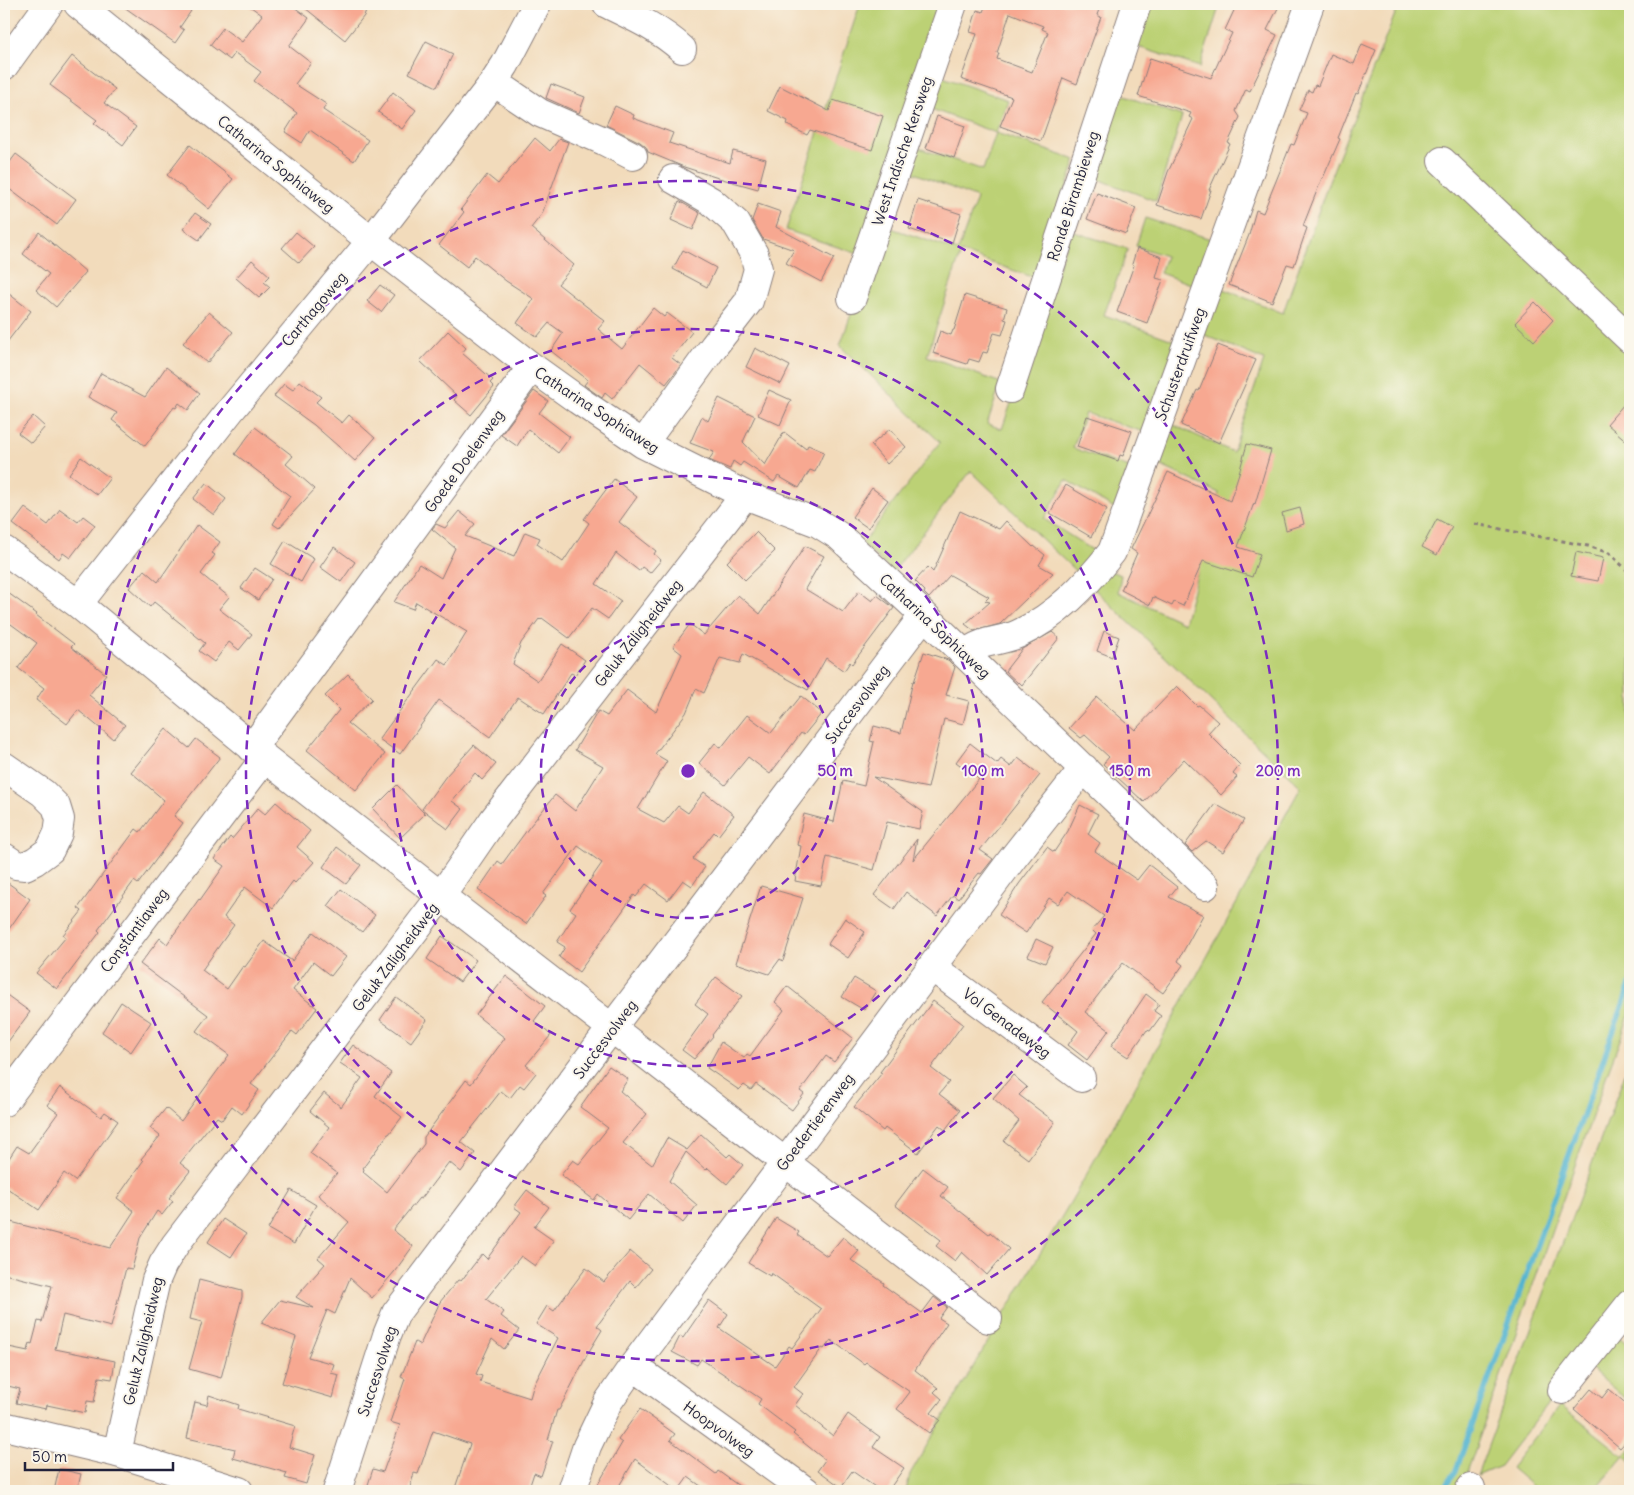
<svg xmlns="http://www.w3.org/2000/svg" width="1634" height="1495" viewBox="0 0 1634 1495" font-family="Delius,sans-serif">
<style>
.green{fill:#bcd175;stroke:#6f7a58}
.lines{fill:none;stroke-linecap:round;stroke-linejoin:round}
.stream{stroke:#51b3d0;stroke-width:5.5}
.building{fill:#f7a891;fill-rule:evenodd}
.minor-casing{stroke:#8a7e7b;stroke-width:30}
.path{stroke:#8a7e7b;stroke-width:3;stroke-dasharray:4 4;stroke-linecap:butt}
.minor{stroke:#fff;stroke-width:28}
.ring{fill:none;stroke:#7b2cbf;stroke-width:2.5;stroke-dasharray:9 6}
.labels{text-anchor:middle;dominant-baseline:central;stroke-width:4;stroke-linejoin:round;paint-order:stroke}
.street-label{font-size:15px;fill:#22223b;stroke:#fbf7ec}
.centre{fill:#7b2cbf;stroke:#fbf7ec;stroke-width:2.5}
.ring-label{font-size:15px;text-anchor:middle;font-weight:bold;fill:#7b2cbf;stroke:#fbf7ec;stroke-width:4;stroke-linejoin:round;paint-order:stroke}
</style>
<rect width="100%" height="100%" fill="#fbf7ec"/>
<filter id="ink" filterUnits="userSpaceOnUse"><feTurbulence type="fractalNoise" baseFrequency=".02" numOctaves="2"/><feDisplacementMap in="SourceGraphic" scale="10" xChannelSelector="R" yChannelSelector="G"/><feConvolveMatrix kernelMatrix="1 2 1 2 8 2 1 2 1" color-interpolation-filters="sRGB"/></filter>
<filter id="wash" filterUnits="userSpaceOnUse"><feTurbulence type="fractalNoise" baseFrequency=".0096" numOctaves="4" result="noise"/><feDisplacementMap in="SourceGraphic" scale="20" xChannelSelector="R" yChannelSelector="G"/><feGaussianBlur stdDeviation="1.12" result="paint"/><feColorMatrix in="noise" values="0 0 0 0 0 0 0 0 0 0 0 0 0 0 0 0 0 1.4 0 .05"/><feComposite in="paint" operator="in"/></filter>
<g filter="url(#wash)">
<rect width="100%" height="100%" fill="#f2dbbb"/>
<path class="green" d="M860,4H946L862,255L786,230Z
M1145,4H1220L1200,67L1132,45Z
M1399,4H1630V1013L1606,1077L1463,1484L1459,1491H906L910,1474L1084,1179L1301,787L971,471L893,572L862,544L940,442L840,346L882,225L958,251L977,198L902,168L910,145L983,170L996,133L923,106L934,74L1008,100L996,133L1076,160L1035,278L961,252L927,356L1001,383L987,424L1002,429L1071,231L1128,249L1104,315L1181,343L1150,434L1085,413L1073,448L1135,470L1121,513L1066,480L1044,519L1102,556L1099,567L1121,575L1118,592L1184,623L1219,493L1153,462L1167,422L1233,452L1264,360L1200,333L1218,287L1283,313L1329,181Z
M1116,93L1182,116L1156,201L1090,176Z
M1145,218L1217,241L1202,288L1160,273L1166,256L1136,246Z
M1630,1060V1297L1500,1466L1477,1476Z
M1614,1333L1630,1346V1403L1588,1366Z
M1560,1405L1624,1456L1630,1449V1462L1624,1456L1594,1491H1538L1511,1468Z"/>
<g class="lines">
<path class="stream" d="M1441,1491L1455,1473L1630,985"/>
</g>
<g id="blocks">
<path class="building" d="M120,4H181L191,11L180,27L184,30L175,43Z
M247,4H290L309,18L289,46L311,63L295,84L326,104L323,110L368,140L354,161L310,130L302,143L285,132L297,113L254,81L261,72L235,53L230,60L210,45L223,28L242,42L262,15Z
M300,4H368L364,16L345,40Z
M986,4H1101L1097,15L1101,17L1077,84L1063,78L1041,141L1000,126L1012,97L961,79L977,34L970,32L977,10L983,12ZM1010,13L1043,26L1042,29L1048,32L1032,72L997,59L999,53H997Z
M1237,4H1280L1267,30L1277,35L1250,91L1246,89L1236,111L1240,117L1228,143L1230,144L1209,190H1211L1201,219L1157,205L1168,172L1193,119L1189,117L1191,113L1138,96L1150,58L1211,78L1232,33L1225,30Z
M426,41L453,54L437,87L409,73Z
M1362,44L1376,50L1358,94L1356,93L1338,138L1340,139L1323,178H1322L1303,226L1307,228L1294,266L1287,264L1272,302L1229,285L1249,235L1256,210L1263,213L1291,144L1294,145L1307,113L1299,110L1308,90L1312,92L1315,85L1318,86L1331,54L1354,64Z
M72,56L115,89L104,103L136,127L123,145L94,123L97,120L50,85Z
M551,84L585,97L579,113L546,98Z
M780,86L829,111L833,100L883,116L872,150L810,130L807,135L787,125L788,121L768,111Z
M393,92L416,110L402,129L378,112Z
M615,106L634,115L633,118L673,133L669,143L730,163L733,151L766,159L758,189L715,177L684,167L648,152L646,147L640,142L606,125Z
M937,116L965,126L954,158L926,148Z
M535,138L550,151L559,139L568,142L542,214L531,228L574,265L558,284L605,321L598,329L622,349L653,308L664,317L667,313L692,332L672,358L681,365L666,384L640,363L612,399L605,393L602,398L584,385L588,380L551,351L563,333L549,323L537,337L517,323L534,299L506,281L475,256L467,267L439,245L464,212L461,209L487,175L498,184Z
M190,145L233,179L209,209L167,175Z
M16,154L76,199L57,225L4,185V170Z
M1097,193L1136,208L1126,234L1087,219Z
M918,200L961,214L952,243L909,229Z
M679,201L700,213L693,230L671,220Z
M758,204L781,212L776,227L834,258L821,282L786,263L794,250L763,239L752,220Z
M195,213L211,224L199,240L183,229Z
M39,232L86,272L56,307L36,290L49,274L23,254Z
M296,232L314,247L299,263L282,248Z
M1137,248L1162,257L1156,278L1163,280L1147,323L1117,312L1134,265L1132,264Z
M683,250L716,268L707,287L673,269Z
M252,260L270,276L264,282L270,287L259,298L236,278Z
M380,285L394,295L381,312L367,301Z
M4,290L31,311L4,346Z
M965,295L1007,308L1004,319L1007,320L1002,335L994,333L987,353L983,352L979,362L969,359L967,364L933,353L940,331L951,335L953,330H954Z
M1535,302L1553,320L1534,341L1515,323Z
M209,312L233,332L207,363L183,343Z
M448,331L466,348L462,353L493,380L490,383L494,387L471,415L454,400L457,396L420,361Z
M1218,345L1256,360L1219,443L1181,425L1197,390L1199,391Z
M755,348L790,366L781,384L746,367Z
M166,367L200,393L188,410L179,403L176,408L174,407L145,446L112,420L117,413L88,397L101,373L145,397Z
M300,381L321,397L316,402L342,423L349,415L375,438L355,461L314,425L274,396L284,384L293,390Z
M769,390L791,400L780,425L758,415Z
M534,391L548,401L539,413L570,437L558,453L528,429L517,446L501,435Z
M1630,397V444L1607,424Z
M719,398L755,416L743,442L765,465L784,432L806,449L808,445L824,452L815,472L810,470L799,488L778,476L774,482L743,462L740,466L733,461L730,469L709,460L714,452L690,443L702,416L708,421Z
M33,416L45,427L31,443L18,433Z
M1087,416L1132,431L1123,456L1120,455L1118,461L1077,447Z
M255,427L293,456L286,464L315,489L279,528L273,524L290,496L235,454Z
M890,429L906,447L887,464L871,445Z
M1247,444L1271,450L1255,504L1254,503L1238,547L1260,554L1252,577L1203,561L1183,606L1174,602L1172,606L1153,597L1150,605L1121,590L1137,553L1131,549L1168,472L1230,501L1239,473Z
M81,457L110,478L97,495L69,474Z
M614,479L637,497L619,522L656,551L654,554L661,560L650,573L642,567L639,571L616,553L596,584L621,601L608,619L592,608L569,638L542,618L540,620L539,619L521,643L513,664L538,681L562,644L585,660L575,675L571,673L544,714L518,697L490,737L439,700L400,754L379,739L438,659L447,665L467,632L416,602L413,609L394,602L419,564L441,578L455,548L432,529L436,524L445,528L459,511L475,524L465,536L514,556L525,532L540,538L537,544L563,562L589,523L584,519Z
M206,483L226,499L214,515L193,499Z
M1066,485L1107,509L1091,537L1050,513Z
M872,488L888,500L868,528L852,517Z
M25,508L48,525L60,509L78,522L83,516L95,525L70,558L63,553L59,559L13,524Z
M1300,508L1304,524L1286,530L1282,513Z
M960,511L999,529L1006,521L1033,547L1034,546L1045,555L1039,565L1053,573L1000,624L974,631L965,624L990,602L985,601L989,597L950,575L929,598L924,593L925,591L915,581L928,567L933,572Z
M1437,519L1452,527L1437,555L1422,547Z
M197,525L220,542L212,553L215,555L201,574L229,597L219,609L252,634L239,650L229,642L214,662L199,651L205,643L154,602L150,607L129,588L144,570L158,582Z
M756,532L775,551L745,580L727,562Z
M285,541L314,559L301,582L271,564Z
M805,546L824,556L805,589L843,612L859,591L872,601L877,595L894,608L852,664L850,662L844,671L826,658L808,690L743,654L740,663L720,658L704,693L696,689L686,713L655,754L667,761L638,809L664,823L678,806L688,813L704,792L734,815L718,836L714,832L693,859L705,867L692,886L683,880L668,900L646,884L636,897L634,895L579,972L559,957L565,947L557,942L576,913L570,909L602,863L578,846L543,894L546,896L526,924L478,890L498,861L502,864L530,826L555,795L575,811L603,766L575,750L598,711L607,716L627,690L656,712L682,654L673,647L690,624L704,635L738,595L760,614Z
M334,547L355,562L341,582L320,567Z
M1576,552L1603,558L1598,581L1571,576Z
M255,568L272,579L258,600L241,588Z
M4,590L37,614L36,615L74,644L71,647L106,674L89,695L125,725L113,739L78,710L67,724L36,700L44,688L18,668L37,643L4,619Z
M1104,631L1119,637L1112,657L1097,651Z
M1052,632L1059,638L1022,685L1019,682L1018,683L1005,671L1022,649Z
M924,652L948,660L955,667L946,695L969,701L963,724L944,719L928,788L873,777L923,812L919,829L887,822L874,870L827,857L821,886L795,881L801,846L797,845L804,814L834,822L843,781L864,786L874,742L870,741L874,726L901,733L913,681L914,682Z
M348,674L372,699L347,723L385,754L356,790L307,750L339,710L325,696Z
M1177,686L1197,706L1199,705L1218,722L1208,733L1240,765L1233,774L1237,777L1221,795L1184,759L1144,802L1103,764L1109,757L1085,735L1081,738L1069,728L1097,697L1135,730Z
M801,696L822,713L804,735L801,733L770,774L748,757L725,785L699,763L715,743L721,748L747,715L771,733Z
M166,729L189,748L196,739L220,757L174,816L183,823L138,884L134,881L98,930L100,932L57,989L36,973L66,937L63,935L82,911L78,908L136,829L140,832L164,800L131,772Z
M970,743L997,764L1001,759L1011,767L1018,758L1040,775L980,850L993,859L981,874L979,873L958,899L953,895L937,916L906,892L894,909L874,895L917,839L913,860L979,779L956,762Z
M474,745L496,764L482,780L475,773L452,801L463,809L448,829L422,809L446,776Z
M397,785L425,814L400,838L373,809Z
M276,802L310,831L297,847L314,862L295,883L293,881L273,908L245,887L224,917L234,925L202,970L227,989L243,966L245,967L264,941L292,961L313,932L346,957L331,976L313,962L293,990L317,1008L297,1035L292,1031L251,1084L259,1090L242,1114L232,1106L222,1120L217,1117L180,1163L190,1171L169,1198L173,1201L162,1215L157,1211L140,1238L132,1269L126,1268L111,1327L63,1315L55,1349L115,1361L112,1379L99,1377L94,1402L87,1401L85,1413L47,1405L46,1409L16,1403L20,1389L4,1385V1346L28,1351L30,1343L32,1344L38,1321L42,1322L52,1286L4,1274V1252L11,1222L110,1248L134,1211L117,1198L143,1161L141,1159L160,1136L150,1128L166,1108L181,1121L229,1055L196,1031L208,1015L140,964L160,938L167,944L199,899L200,900L224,866L214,859L230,837L232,839L258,808L265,814Z
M1215,804L1244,820L1223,852L1206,841L1192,852L1185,845Z
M1080,805L1098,814L1088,834L1100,843L1095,851L1137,880L1149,865L1177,887L1169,897L1203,915L1178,961L1183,965L1163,993L1123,963L1085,1012L1109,1030L1087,1060L1068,1045L1078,1031L1042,1002L1096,934L1092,930L1104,916L1068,891L1058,904L1049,898L1026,933L999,915L1019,884L1047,847L1054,852L1068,831Z
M337,847L361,865L346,884L323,867Z
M4,880L30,899L4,936Z
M761,886L803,898L783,961L780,959L769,974L736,963Z
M341,889L375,915L362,932L328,906Z
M845,918L865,932L848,958L828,944Z
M442,936L476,960L460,982L427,959Z
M1036,939L1053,947L1045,963L1028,956Z
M506,976L545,1006L534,1021L551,1035L526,1065L536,1073L524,1088L520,1085L510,1098L501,1091L461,1142L475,1153L461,1172L449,1162L421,1199L419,1198L393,1230L413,1246L395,1271L372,1298L350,1278L335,1314L327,1310L308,1357L334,1364L331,1373L339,1375L333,1398L282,1383L296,1337L261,1323L280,1300L314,1308L296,1297L325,1264L318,1258L349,1222L318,1195L337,1173L310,1153L329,1127L310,1111L324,1093L341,1107L362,1078L340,1063L353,1045L391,1073L375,1096L402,1117L389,1134H388L363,1168L364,1169L363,1172L387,1192L424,1144V1137L466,1080L471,1084L505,1038L476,1015Z
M716,977L742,996L712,1035L713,1036L694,1059L682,1050L708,1014L695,1004Z
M854,978L876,991L864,1010L842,997Z
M787,986L853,1038L834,1062L826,1056L800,1091L804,1094L792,1110L756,1084L751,1090L744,1085L739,1090L707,1068L721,1042L744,1058L747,1054L750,1056L784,1010L775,1002Z
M4,993L30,1012L4,1047Z
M1146,994L1159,1004L1154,1011L1161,1016L1150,1031L1147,1030L1128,1057L1111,1046Z
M396,997L427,1020L411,1042L380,1020Z
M933,1001L963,1024L931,1068L949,1082L939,1094L960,1110L945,1130L939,1125L918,1153L885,1128L883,1131L854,1107L882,1073L880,1072Z
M121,1002L151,1022L131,1052L102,1032Z
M609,1066L628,1079L620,1091L647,1114L623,1143L652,1165L667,1138L687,1150L701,1134L727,1157L730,1154L743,1165L727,1184L708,1168L706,1170L686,1152L669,1181L697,1205L683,1223L649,1194L628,1220L598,1194L594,1200L561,1175L573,1160L579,1164L608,1128L580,1107Z
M1013,1075L1027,1087L1019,1095L1055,1122L1028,1159L1004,1141L1019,1121L993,1098Z
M60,1087L101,1117L105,1112L118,1121L75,1181L64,1173L39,1210L4,1186V1166L17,1146L29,1153L58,1113L47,1105Z
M923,1168L948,1187L941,1196L989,1234L990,1232L1009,1249L987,1275L962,1252L955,1261L936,1246L941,1240L895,1205Z
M291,1190L316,1205L294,1244L268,1229Z
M527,1190L549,1207L534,1227L554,1241L535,1266L521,1256L486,1299L504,1312L501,1316L519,1330L504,1349L492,1339L476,1374L482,1376L480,1382L530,1398L533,1387L558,1338L536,1324L547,1306L554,1311L586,1268L604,1282L630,1251L651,1269L636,1287L630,1281L597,1326L602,1330L588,1353L559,1410H557L548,1440L553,1441L541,1476L534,1473L528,1491H517L504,1487L503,1491H454L470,1444L433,1431L418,1474L414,1473L409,1491H366L373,1469L383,1472L400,1425L390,1422L405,1379L401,1377L415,1342L420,1345L440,1302L458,1280L461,1281L482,1254L487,1259L521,1212L514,1207Z
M776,1218L799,1232L797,1235L827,1256L843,1237L859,1251L851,1260L884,1283L883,1285L922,1313L934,1297L947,1307L939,1318L947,1323L915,1370L938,1388L934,1392L942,1399L931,1413L940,1420L929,1433L897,1409L910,1392L866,1362L864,1364L831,1340L824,1349L822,1348L794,1387L803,1394L795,1405L833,1436L848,1414L880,1437L873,1447L904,1468L888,1491H881L852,1471L841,1487L818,1470L825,1460L793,1434L795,1432L758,1404L761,1399L701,1359L697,1365L672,1352L680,1336L683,1338L709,1300L728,1314L719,1328L775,1366L789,1346L792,1348L821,1309L771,1273L770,1276L748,1263Z
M223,1219L246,1234L231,1257L208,1242Z
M199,1280L242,1291V1297L221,1378L189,1369L202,1322L190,1319Z
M1591,1389L1602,1398L1609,1389L1630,1407V1437L1620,1448L1574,1409Z
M209,1395L239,1405L238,1409L295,1426L289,1447L315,1455L306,1484L285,1478L287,1473L233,1458L235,1449L187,1438L195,1402L207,1405Z
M640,1409L675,1434L670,1440L716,1474L718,1471L746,1491H703L705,1489L688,1477L678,1491L635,1459L616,1491H594L622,1443L618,1440Z
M59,1469L81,1474L77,1491H54Z"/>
</g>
</g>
<g filter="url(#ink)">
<use href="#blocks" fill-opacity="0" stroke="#8a7e7b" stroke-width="1"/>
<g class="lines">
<g class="minor-casing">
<path id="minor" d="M78,4L371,241L532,367L578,400L643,444L745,495L818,523L839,536L924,615L1205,886
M607,4C634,17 660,29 682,49
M4,66L49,4
M494,82L540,113L604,141L633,156
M1442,161L1630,339
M852,298L953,4
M1010,389L1137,4
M643,444L714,346L749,301L758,269L754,254L736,223L711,201L673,179
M4,550L78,604L265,758L441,896L988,1319
M78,604L230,411L371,241L494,82L505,65L537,4
M965,654C985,638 998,643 1018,634C1057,616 1086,585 1112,552L1310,4
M252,748L532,367
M4,766L43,793L56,806L60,819L58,833L50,850L35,861L25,866L16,865L4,857
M932,967L1081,1078
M4,1102L265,758
M633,1366L806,1491
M1562,1390L1630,1304
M4,1426L117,1453L239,1491
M117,1453L156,1280L163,1264L175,1245L441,896L494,819L745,495
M337,1491L387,1335L396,1313L924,615
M572,1491L587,1446L608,1402L633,1366L1013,858L1084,768
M1469,1491L1471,1488"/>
</g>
<path class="path" d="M1475,524L1588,546L1609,553L1630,573"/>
<use href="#minor" class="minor"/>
</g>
</g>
<g class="ring">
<circle cx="688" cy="771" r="147"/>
<circle cx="688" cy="771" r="295"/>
<circle cx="688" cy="771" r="442"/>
<circle cx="688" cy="771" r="590"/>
</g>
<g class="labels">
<g class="street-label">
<text transform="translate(902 151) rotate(-71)">West Indische Kersweg</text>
<text transform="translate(276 164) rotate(39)">Catharina Sophiaweg</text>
<text transform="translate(1073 196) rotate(-72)">Ronde Birambieweg</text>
<text transform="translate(314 309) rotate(-50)">Carthagoweg</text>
<text transform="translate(1180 364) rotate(-70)">Schusterdruifweg</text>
<text transform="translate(597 410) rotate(33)">Catharina Sophiaweg</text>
<text transform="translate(464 461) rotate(-54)">Goede Doelenweg</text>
<text transform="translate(935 626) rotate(43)">Catharina Sophiaweg</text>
<text transform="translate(638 633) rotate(-52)">Geluk Zaligheidweg</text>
<text transform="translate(857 704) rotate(-53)">Succesvolweg</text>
<text transform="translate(134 930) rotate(-53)">Constantiaweg</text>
<text transform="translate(395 957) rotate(-53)">Geluk Zaligheidweg</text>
<text transform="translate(1007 1023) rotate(37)">Vol Genadeweg</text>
<text transform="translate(605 1039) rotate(-53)">Succesvolweg</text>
<text transform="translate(815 1122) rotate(-53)">Goedertierenweg</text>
<text transform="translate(143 1341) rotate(-77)">Geluk Zaligheidweg</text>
<text transform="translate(377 1371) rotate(-72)">Succesvolweg</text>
<text transform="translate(719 1429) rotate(36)">Hoopvolweg</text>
</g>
</g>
<circle cx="688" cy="771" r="8" class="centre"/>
<g class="ring-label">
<text x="835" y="776">50 m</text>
<text x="983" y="776">100 m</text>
<text x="1130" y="776">150 m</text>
<text x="1278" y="776">200 m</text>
</g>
<rect width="1634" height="1495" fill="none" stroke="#fbf7ec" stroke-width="20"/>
<path d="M25 1462v8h148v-8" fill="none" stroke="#22223b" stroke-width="2.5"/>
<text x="32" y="1462" font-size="15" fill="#22223b" stroke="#fbf7ec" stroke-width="4" paint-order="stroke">50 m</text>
</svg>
